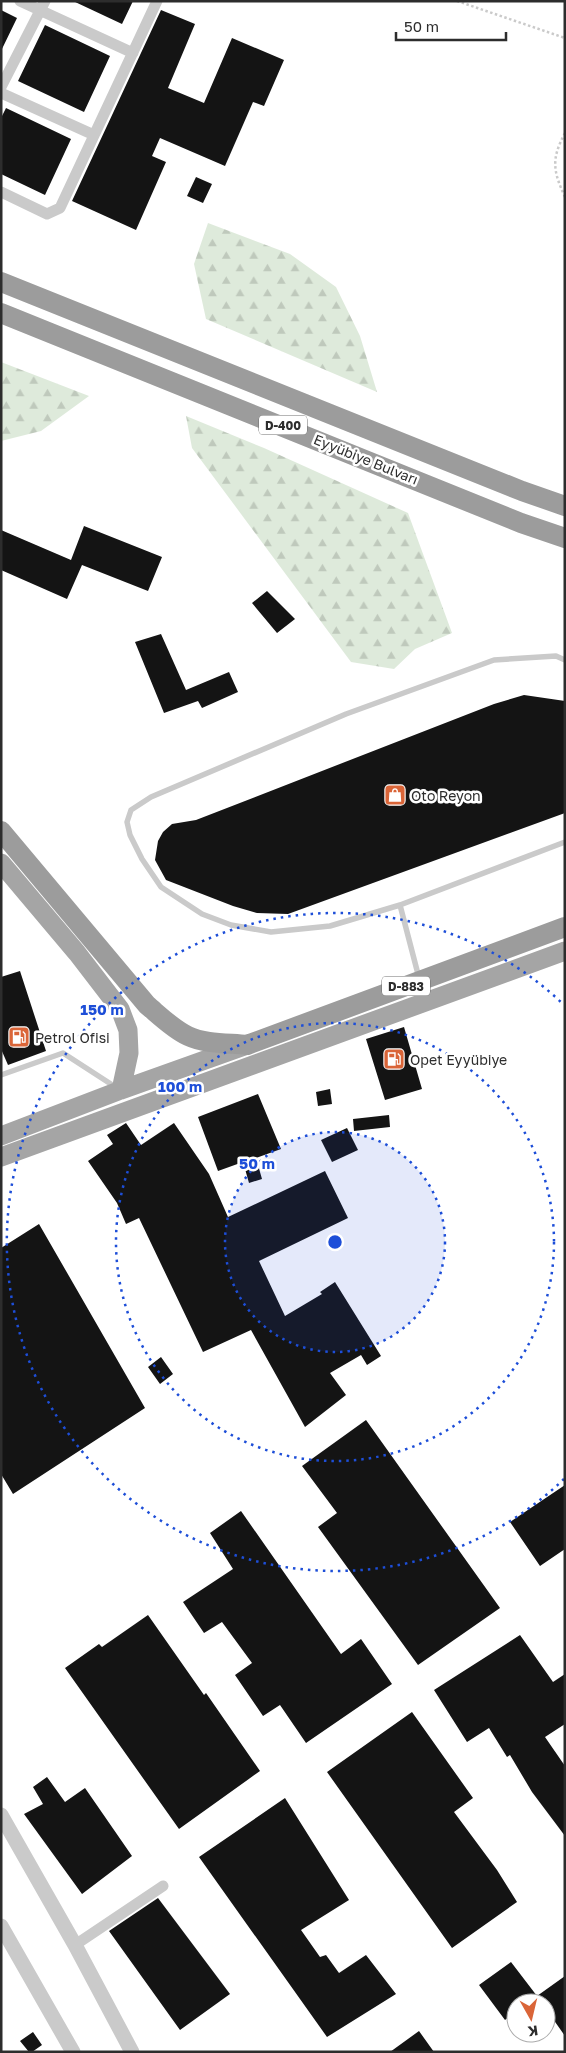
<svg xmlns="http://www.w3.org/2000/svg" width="566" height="2053" viewBox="0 0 566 2053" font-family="'Golos Text',sans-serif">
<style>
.forest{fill:url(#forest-firs)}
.building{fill:#141414}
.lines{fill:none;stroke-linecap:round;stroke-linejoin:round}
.path{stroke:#cacaca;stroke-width:2.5;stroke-dasharray:2.5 2.5;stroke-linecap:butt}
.service{stroke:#cacaca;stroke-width:5.5}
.minor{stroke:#cacaca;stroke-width:11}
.tertiary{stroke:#cacaca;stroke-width:15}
.primary{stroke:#a5a5a5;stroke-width:19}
.trunk{stroke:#9c9c9c;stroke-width:20}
.ring{fill:none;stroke:#1d4ed8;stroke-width:2.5;stroke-dasharray:2.5 5}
.labels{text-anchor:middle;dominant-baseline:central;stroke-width:5;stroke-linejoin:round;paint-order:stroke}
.shield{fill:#fff;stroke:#6c6c6c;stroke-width:1}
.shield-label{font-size:12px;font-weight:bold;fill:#2d2d2d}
.street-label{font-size:14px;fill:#2d2d2d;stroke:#fff}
.poi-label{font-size:14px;fill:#2d2d2d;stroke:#fff;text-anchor:start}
.centre{fill:#1d4ed8;stroke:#fff;stroke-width:2.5}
.ring-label{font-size:15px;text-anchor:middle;font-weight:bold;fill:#1d4ed8;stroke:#fff;stroke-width:5;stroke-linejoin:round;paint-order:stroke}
</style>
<defs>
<pattern id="forest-firs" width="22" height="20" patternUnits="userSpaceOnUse" patternTransform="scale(1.25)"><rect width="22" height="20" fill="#deeadb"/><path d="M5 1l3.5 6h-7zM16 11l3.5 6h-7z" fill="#bfc9bc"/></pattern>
</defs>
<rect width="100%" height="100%" fill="#fff"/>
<path class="forest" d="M208,223L290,254L336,287L360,336L377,392L206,319L194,264Z
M1,362L89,396L41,431L1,441Z
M186,416L264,448L408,513L452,633L415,649L394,669L351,662L192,448Z"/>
<path class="building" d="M73,1H133L122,24Z
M1,10L17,18L1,51Z
M161,10L195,24L168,88L204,103L232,38L284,60L264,106L253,102L225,166L160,138L152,156L166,162L136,230L72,201Z
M45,25L110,56L84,112L18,81Z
M6,108L71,139L45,195L1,174V118Z
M196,177L212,184L203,203L187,196Z
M84,526L162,557L148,591L82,565L67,599L1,570V530L71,560Z
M267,591L295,619L277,633L252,603Z
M161,634L186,690L229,672L238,692L202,708L198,701L164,713L135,642Z
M524,695L565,701V813L288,914L257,913L233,906L166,880L155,860L158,841L163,832L172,824L196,820L494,704Z
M20,971L46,1051L8,1065L1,1049V977Z
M404,1027L422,1089L385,1100L366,1039Z
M330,1089L332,1104L318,1106L316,1092Z
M258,1094L281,1149L256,1158L262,1179L249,1183L243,1162L218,1171L198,1117Z
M389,1115L390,1127L354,1131L353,1119Z
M126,1123L141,1145L174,1123L209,1174L228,1217L325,1171L348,1218L259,1261L285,1316L322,1294L320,1292L335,1282L381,1356L367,1365L361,1355L330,1373L346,1395L305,1427L251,1330L203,1352L139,1218L126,1224L117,1203L88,1161L113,1144L107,1135Z
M347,1128L358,1150L332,1162L321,1140Z
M39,1224L145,1408L13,1494L1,1474V1248Z
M161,1357L173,1374L160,1384L148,1367Z
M366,1420L500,1608L418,1665L318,1527L337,1513L302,1466Z
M565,1485V1549L540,1566L510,1522Z
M241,1511L341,1654L361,1639L392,1684L306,1743L280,1705L263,1716L235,1675L252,1663L222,1622L204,1633L183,1602L233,1569L210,1533Z
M148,1615L204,1695L206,1693L260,1771L179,1829L65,1668L99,1644L102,1647Z
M520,1635L553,1682L565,1674V1724L545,1737L565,1766V1836L532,1792L510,1755L507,1757L489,1728L467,1742L434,1690Z
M412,1712L473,1798L454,1812L497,1870L517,1902L452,1948L327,1772Z
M47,1777L65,1802L85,1788L132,1856L82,1894L24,1814L43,1804L33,1787Z
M285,1798L349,1900L301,1930L320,1957L326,1955L339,1973L366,1955L396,1994L327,2037L199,1857Z
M158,1898L230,1994L180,2030L109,1931Z
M511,1962L537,1996L527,2003H516V2011L505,2020L479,1985Z
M565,1976V2036L546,2009V2003H542L537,1996Z
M419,2031L434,2052H390Z
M33,2032L42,2045L32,2052H29L20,2041Z"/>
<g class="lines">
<path class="path" d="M457,1L565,38
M565,133C551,159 553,171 565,197"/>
<path class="service" d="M565,660L556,656L494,660L346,714L151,797L131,810L127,822L130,835L142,859L161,887L202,914L231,925L271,932L330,926L400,905L565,842
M400,905L419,978
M1,1075L63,1053L117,1088"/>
<path class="minor" d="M20,1L133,53
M1,87L45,1
M1,93L94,135
M1,192L47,214L60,208L157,1
M75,1945L163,1886"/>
<path class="tertiary" d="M1,1815L75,1945L132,2052
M1,1926L73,2052"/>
<path class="primary" d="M1,863L77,953L120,1009L128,1030L129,1053L121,1090
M1,1136L121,1090L247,1045
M1,1157L565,951"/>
<path class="trunk" d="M1,282L522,491L565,506
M1,313L521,523L565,538
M1,831L147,1005C160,1016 173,1029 188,1036C205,1044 229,1043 247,1045L565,927"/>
</g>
<circle cx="335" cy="1242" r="110" fill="#1d4ed8" fill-opacity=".12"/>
<g class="ring">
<circle cx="335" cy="1242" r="110"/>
<circle cx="335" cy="1242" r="219"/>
<path d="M564 1479A329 329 0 1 1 564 1005"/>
</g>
<defs>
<g id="shop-square" transform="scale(1.125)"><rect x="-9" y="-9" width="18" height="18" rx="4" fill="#da6538" stroke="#fff"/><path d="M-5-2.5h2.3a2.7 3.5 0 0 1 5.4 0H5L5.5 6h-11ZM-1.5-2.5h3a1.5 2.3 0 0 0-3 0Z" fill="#fff"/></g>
<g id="fuel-square" transform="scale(1.125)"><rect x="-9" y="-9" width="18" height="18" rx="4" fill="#da6538" stroke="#fff"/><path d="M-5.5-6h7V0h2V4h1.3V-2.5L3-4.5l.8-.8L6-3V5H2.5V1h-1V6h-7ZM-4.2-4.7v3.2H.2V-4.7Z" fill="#fff"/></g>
</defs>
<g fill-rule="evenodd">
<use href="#shop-square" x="395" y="795"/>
<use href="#fuel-square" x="19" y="1037"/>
<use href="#fuel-square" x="394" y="1059"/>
</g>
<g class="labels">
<g class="shield">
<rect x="259" y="415.5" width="48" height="19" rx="4"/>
<rect x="382" y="976.5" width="48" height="19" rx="4"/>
</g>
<g class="shield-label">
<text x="283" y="425">D-400</text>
<text x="406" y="986">D-883</text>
</g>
<g class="street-label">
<text transform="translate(366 459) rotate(22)">Eyyübiye Bulvarı</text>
</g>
<g class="poi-label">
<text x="411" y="795">Oto Reyon</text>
<text x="35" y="1037">Petrol Ofisi</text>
<text x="410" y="1059">Opet Eyyübiye</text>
</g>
</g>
<circle cx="335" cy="1242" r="8" class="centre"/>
<g class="ring-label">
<text x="102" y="1015">150 m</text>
<text x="180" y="1092">100 m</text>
<text x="257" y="1169">50 m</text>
</g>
<rect width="566" height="2053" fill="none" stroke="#2d2d2d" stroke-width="5"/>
<g transform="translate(531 2018) rotate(172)"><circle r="24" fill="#ffffff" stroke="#ababab"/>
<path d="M0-4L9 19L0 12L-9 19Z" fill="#da6538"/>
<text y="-8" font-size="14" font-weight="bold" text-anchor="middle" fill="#2d2d2d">K</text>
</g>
<path d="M396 32v8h110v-8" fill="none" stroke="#2d2d2d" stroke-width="2.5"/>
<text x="404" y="32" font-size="15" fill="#2d2d2d" stroke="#ffffff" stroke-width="4" paint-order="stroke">50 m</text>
</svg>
